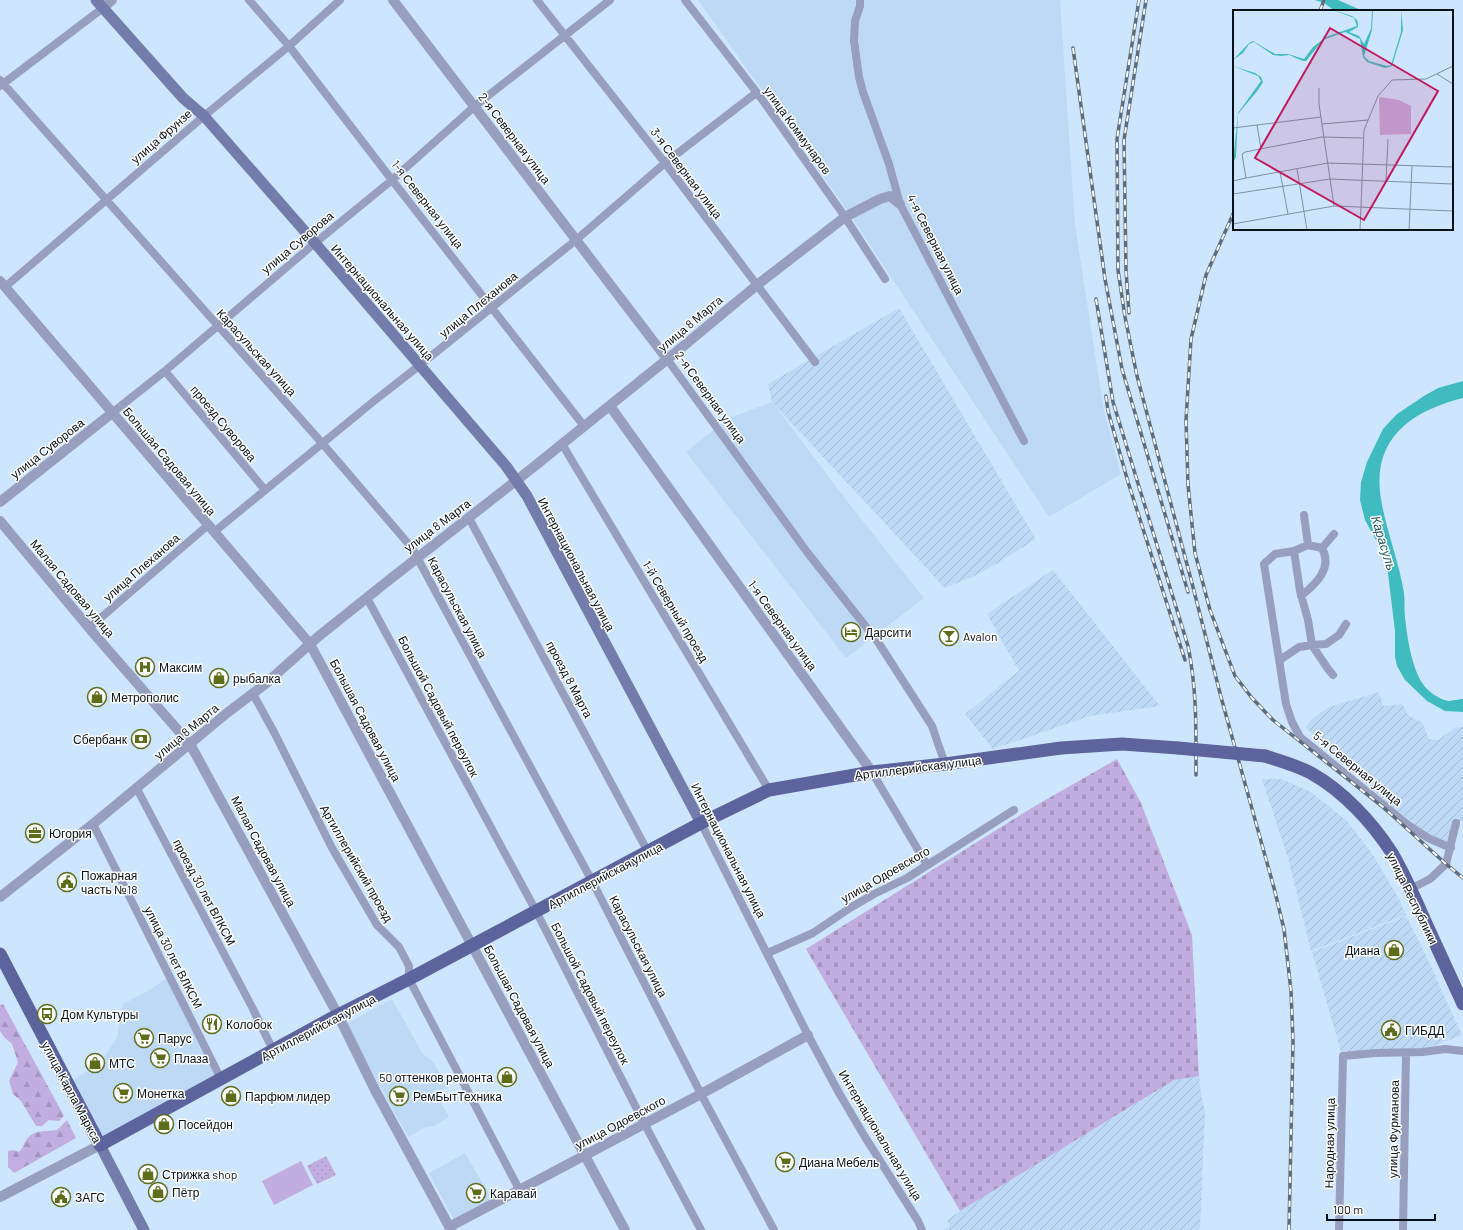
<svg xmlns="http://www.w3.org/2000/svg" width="1463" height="1230" viewBox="0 0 1463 1230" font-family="Barlow,sans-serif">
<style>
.built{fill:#bdd9f6}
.industrial{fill:url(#industrial-furrows)}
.forest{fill:url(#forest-firs)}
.cemetery{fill:url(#cemetery-stones)}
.park{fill:url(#park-dots)}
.pitch{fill:#c1addf}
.water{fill:#40bcc1}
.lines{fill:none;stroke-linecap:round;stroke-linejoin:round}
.minor{stroke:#989ebe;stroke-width:8}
.tertiary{stroke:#989ebe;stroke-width:10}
.secondary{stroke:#747cab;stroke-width:11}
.primary{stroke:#5c639d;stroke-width:13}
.rail-casing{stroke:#5e6d7c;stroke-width:3.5}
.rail{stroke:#fff;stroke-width:2;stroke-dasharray:6;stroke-linecap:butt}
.primary-bridge{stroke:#5c639d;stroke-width:13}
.labels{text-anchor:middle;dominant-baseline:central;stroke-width:3;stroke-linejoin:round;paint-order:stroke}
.street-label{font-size:12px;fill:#081018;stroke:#fff}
.poi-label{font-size:12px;fill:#081018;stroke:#fff;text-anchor:start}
.water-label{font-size:13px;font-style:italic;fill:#25595b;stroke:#fff}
.inset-road{fill:none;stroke:#7f90a2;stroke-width:1}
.view{fill:#c2185b;fill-opacity:0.15;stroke:#c2185b;stroke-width:2}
.inset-edge{fill:none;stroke:#081018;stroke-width:2}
</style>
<defs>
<pattern id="industrial-furrows" width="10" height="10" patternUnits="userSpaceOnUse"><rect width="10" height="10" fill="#bdd9f6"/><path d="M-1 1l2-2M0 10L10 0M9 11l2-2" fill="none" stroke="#a1b9d2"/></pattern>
<pattern id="forest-firs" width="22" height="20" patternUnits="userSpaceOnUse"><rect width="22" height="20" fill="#c1addf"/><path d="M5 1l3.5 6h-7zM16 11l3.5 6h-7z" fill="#a494bf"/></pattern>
<pattern id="cemetery-stones" width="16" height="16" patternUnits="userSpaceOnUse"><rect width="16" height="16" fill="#c1addf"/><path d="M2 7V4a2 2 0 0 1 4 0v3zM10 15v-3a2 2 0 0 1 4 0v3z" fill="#a494bf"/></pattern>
<pattern id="park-dots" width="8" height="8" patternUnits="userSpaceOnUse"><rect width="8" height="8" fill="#c1addf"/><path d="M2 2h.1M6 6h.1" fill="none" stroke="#a494bf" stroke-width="1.8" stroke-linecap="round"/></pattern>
</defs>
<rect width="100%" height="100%" fill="#cee5fe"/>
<path class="built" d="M698,0H1060L1075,225L1104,412L1121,474L1049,517L847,210Z
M772,402L847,501L924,598L846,658L686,452L727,419Z
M167,978L216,1076L103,1139L72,1080L99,1065L117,1037L123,1004L148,991Z
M392,999L422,1053L433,1062L448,1087L436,1094L449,1117L434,1126L426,1127L408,1137L346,1024Z
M465,1153L492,1200L454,1220L429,1173Z"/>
<path class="industrial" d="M899,308L1036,539L996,564L972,577L945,588L772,402L768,384Z
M1053,570L1160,706L1090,716L993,749L965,714L1019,671L987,614Z
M1379,692L1383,706L1402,704L1409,716L1422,722L1429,739L1438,740L1455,728L1463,726V821H1453L1448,842L1427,834L1385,801L1305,727L1313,718L1329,707Z
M1262,779H1281L1311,792L1347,821L1373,855L1399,899L1406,915L1311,951L1288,858Z
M1406,916L1420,943L1462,1035L1423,1050L1341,1052L1312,952Z
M1199,1076L1200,1087L1205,1113L1200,1230H943L950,1226L947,1220L978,1199L1144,1099L1164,1086L1174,1080Z"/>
<path class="forest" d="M3,1004L64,1116L59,1121L49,1120L42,1126H36L21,1101L13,1094L9,1081L18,1062L12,1044L4,1037L0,1031V1005Z
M67,1120L76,1138L14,1173L8,1167V1151L14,1150L19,1152C23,1148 24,1143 27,1139C34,1129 47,1132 57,1130Z"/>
<path class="cemetery" d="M1117,759L1141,803L1192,935L1199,1076L1174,1080L960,1211L806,949L1035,806Z"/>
<path class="park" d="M326,1156L336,1175L317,1184L307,1166Z"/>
<path class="pitch" d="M301,1161L313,1185L274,1205L262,1181Z"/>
<path class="water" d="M1315,0H1338L1363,11H1335L1324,3Z
M1463,381V398C1411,411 1371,439 1381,499C1386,530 1399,561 1404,593C1405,601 1404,609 1405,617C1407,637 1412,669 1423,684C1428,692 1439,699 1448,701C1452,701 1459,699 1463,699V712L1445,711L1427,701L1405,680L1397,666L1395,657V631L1387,565L1381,549L1365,520L1360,500L1361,482L1367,462L1383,429L1397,414L1424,396L1438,388Z"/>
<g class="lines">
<path class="minor" d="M249,0L289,46L392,180L584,426
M537,0L665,163L815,362
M685,0L761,98L843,214L885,279
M860,0V6L855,21L854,41L859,77L863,92L889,164L900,204L1024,441
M0,80L322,443L412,548L592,881L701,1094L774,1230
M0,86L103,8
M5,287L204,116L289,46L340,0
M667,359L807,552L878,642L932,726L945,764
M165,371L265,490
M112,413L165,371L315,243L392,180L475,106L610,0
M562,444L769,790
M1304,515L1308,545
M469,518L648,852
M214,532L374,401L420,365L576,240L665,163L756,93
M1294,551L1308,545L1322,548L1334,534
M1301,596C1316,584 1333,568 1322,548
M367,598L536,911L644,1123L701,1230
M1346,624L1339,635L1326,644L1312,645L1308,620L1300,591L1294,551L1275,554L1264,564L1286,704L1292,722L1300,737L1407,824L1428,838L1451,848
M89,628L208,525
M1280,660L1299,647L1312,645L1328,669L1333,675
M253,694L275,734L332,848L377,925L399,947L409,966V979L519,1189
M872,772L927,865
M137,789L252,1007L273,1050
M701,823L808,1035L839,1093L865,1137L918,1221L922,1230
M93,824L221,1079
M1410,889L1430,879L1446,864L1456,823
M767,954L770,952L813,933L850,908L874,894L907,878L1014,810
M1339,1230L1343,1056L1375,1053L1423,1052L1445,1049L1463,1051
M1403,1230L1406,1053"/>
<path class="tertiary" d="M393,0L667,359
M103,8L112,0
M0,281L310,644L625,1230
M610,406L872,772
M0,502L112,413
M0,521L95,635L190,744L338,1015L375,1090L451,1230
M0,897L93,824L227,713L264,685L319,636L389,580L531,469L675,353L757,285L845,217L880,199L890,196L900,204
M0,1197L100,1145
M449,1227L701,1094L808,1035"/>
<path class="secondary" d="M96,0L183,98L204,116L315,243L506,466L527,496L701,823
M100,1145L144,1230"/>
<path class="primary" d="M1265,756C1281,761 1296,765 1311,773C1343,791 1372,822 1392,853C1405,875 1415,898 1425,921C1438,949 1450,976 1463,1004
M0,954L100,1145L332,1018L411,978L701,823L769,790L872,772L945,764L1061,748L1122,744L1178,748"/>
<g class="rail-casing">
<path id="rail" d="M1139,0L1117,139L1118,270L1125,317L1137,376L1193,587L1221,697L1274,888L1284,929L1291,991L1293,1041L1289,1230
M1320,11L1324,0
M1073,48L1105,279L1122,369L1188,592
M1234,212L1206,275L1191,339L1186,420L1188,485L1195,553L1210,610L1235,676L1252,698L1273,720L1383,807L1446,864L1463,878
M1096,299L1113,402L1188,646C1197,689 1196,732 1196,775
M1129,313L1126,270L1124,140L1146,0
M1106,396L1108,411L1128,482L1185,660"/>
</g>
<use href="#rail" class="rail"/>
<path class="primary-bridge" d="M1178,748L1265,756"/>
</g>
<defs>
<g id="hotel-ring" transform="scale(1)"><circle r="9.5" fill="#fff" stroke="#5d6d19" stroke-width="1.5"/><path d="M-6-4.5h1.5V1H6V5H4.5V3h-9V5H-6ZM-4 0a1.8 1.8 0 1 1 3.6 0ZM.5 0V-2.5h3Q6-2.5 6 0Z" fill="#5d6d19"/></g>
<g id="bar-ring" transform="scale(1)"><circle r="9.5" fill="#fff" stroke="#5d6d19" stroke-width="1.5"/><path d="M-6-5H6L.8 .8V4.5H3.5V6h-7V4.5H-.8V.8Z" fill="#5d6d19"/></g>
<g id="hospital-ring" transform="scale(1)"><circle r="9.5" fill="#fff" stroke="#5d6d19" stroke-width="1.5"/><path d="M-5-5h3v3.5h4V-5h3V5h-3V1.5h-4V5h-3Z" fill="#5d6d19"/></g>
<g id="shop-ring" transform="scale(1)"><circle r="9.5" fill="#fff" stroke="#5d6d19" stroke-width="1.5"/><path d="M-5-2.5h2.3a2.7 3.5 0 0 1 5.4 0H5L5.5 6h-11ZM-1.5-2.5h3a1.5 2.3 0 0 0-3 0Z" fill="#5d6d19"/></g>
<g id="bank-ring" transform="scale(1)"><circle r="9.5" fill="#fff" stroke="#5d6d19" stroke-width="1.5"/><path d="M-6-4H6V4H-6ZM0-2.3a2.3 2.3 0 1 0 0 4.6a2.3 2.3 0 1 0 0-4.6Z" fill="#5d6d19"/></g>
<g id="office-ring" transform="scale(1)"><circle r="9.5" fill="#fff" stroke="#5d6d19" stroke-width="1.5"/><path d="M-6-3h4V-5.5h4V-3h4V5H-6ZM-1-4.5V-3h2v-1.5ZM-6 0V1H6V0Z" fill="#5d6d19"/></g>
<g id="civic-ring" transform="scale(1)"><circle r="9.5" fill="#fff" stroke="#5d6d19" stroke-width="1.5"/><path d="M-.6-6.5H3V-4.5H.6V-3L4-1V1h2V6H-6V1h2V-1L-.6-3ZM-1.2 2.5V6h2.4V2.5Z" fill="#5d6d19"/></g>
<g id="bus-ring" transform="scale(1)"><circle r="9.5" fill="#fff" stroke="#5d6d19" stroke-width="1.5"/><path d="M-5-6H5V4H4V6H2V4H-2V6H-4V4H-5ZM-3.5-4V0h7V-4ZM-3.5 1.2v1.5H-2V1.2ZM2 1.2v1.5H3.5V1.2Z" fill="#5d6d19"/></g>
<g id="restaurant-ring" transform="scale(1)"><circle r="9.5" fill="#fff" stroke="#5d6d19" stroke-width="1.5"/><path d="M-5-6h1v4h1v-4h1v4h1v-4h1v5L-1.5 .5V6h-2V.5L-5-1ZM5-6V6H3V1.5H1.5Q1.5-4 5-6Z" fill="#5d6d19"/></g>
<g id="supermarket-ring" transform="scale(1)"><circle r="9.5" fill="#fff" stroke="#5d6d19" stroke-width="1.5"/><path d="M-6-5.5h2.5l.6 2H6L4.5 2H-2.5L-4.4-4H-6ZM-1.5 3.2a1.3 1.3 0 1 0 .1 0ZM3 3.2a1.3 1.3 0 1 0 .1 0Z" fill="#5d6d19"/></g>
</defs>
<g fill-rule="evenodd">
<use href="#hotel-ring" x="851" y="632"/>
<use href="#bar-ring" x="949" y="636"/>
<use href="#hospital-ring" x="145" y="667"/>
<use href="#shop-ring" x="219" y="678"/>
<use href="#shop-ring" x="97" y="697"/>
<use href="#bank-ring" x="141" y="739"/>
<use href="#office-ring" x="35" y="833"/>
<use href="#civic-ring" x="67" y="882"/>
<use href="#shop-ring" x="1394" y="950"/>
<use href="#bus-ring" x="47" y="1014"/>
<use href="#restaurant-ring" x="212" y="1024"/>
<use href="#civic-ring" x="1391" y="1030"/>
<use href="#supermarket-ring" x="144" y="1038"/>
<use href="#supermarket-ring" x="160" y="1058"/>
<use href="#shop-ring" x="95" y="1063"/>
<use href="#shop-ring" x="507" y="1077"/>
<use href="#supermarket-ring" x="123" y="1093"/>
<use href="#shop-ring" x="231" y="1096"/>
<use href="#supermarket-ring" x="399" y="1096"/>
<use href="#shop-ring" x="164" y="1124"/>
<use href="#supermarket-ring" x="785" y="1162"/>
<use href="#shop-ring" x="148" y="1174"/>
<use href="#shop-ring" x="158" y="1192"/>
<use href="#supermarket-ring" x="476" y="1193"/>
<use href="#civic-ring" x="61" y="1197"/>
</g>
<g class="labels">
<g class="street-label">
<text transform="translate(798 130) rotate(54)">улица Коммунаров</text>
<text transform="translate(161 136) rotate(-41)">улица Фрунзе</text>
<text transform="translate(515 138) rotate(53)">2-я Северная улица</text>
<text transform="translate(687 173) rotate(53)">3-я Северная улица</text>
<text transform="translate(428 204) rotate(52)">1-я Северная улица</text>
<text transform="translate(297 242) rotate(-40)">улица Суворова</text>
<text transform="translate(936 244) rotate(63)">4-я Северная улица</text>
<text transform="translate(383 302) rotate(49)">Интернациональная улица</text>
<text transform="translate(478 304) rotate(-39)">улица Плеханова</text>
<text transform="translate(690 323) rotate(-40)">улица 8 Марта</text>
<text transform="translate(257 352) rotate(48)">Карасульская улица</text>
<text transform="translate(711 397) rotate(54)">2-я Северная улица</text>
<text transform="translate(224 423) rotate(50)">проезд Суворова</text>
<text transform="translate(47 448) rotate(-38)">улица Суворова</text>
<text transform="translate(170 461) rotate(50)">Большая Садовая улица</text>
<text transform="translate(437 525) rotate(-37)">улица 8 Марта</text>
<text transform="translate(577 564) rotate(62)">Интернациональная улица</text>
<text transform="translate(141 567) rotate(-41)">улица Плеханова</text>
<text transform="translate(73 588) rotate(50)">Малая Садовая улица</text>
<text transform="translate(458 607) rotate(62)">Карасульская улица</text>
<text transform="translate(676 611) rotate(59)">1-й Северный проезд</text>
<text transform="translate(783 625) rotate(54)">1-я Северная улица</text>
<text transform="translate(570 679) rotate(62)">проезд 8 Марта</text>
<text transform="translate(439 706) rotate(62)">Большой Садовый переулок</text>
<text transform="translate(366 720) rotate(62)">Большая Садовая улица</text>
<text transform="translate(186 731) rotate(-40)">улица 8 Марта</text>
<text transform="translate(918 767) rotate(-7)">Артиллерийская улица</text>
<text transform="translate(1358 768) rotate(39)">5-я Северная улица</text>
<text transform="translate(729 850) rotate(63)">Интернациональная улица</text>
<text transform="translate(264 851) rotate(62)">Малая Садовая улица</text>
<text transform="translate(357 863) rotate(60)">Артиллерийский проезд</text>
<text transform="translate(885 874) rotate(-30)">улица Одоевского</text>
<text transform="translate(605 875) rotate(-28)">Артиллерийская улица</text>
<text transform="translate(205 892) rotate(62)">проезд 30 лет ВЛКСМ</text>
<text transform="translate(1413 898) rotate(64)">улица Республики</text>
<text transform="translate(639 946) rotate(63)">Карасульская улица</text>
<text transform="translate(174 957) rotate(63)">улица 30 лет ВЛКСМ</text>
<text transform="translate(591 993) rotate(63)">Большой Садовый переулок</text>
<text transform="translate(520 1006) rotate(62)">Большая Садовая улица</text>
<text transform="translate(318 1027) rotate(-28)">Артиллерийская улица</text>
<text transform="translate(72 1092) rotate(62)">улица Карла Маркса</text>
<text transform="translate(620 1122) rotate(-28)">улица Одоевского</text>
<text transform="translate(1393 1129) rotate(-89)">улица Фурманова</text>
<text transform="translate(881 1135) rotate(59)">Интернациональная улица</text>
<text transform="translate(1329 1143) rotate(-89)">Народная улица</text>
</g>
<g class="poi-label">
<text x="865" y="632">Дарсити</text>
<text x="963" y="636">Avalon</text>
<text x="159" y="667">Максим</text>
<text x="233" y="678">рыбалка</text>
<text x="111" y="697">Метрополис</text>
<text x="127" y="739" text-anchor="end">Сбербанк</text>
<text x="49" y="833">Югория</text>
<text x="81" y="875">Пожарная<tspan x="81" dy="14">часть №18</tspan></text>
<text x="1380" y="950" text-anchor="end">Диана</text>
<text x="61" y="1014">Дом Культуры</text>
<text x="226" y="1024">Колобок</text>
<text x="1405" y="1030">ГИБДД</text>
<text x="158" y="1038">Парус</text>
<text x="174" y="1058">Плаза</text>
<text x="109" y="1063">МТС</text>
<text x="493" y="1077" text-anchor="end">50 оттенков ремонта</text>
<text x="137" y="1093">Монетка</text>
<text x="245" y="1096">Парфюм лидер</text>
<text x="413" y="1096">РемБытТехника</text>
<text x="178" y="1124">Посейдон</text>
<text x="799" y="1162">Диана Мебель</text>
<text x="162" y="1174">Стрижка shop</text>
<text x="172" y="1192">Пётр</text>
<text x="490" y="1193">Каравай</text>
<text x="75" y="1197">ЗАГС</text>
</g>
<g class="water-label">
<text transform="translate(1384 543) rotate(73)">Карасуль</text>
</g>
</g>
<g transform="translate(1233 10)">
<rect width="220" height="220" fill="#cee5fe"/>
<path d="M146,87L166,90L178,96V124L147,125Z" fill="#c1addf"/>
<path d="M100,0L119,6L124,10L125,13V17L116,22L126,26L131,34L138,19L139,0H140L139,20L131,46L136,51L154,56L158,55L168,22V0L170,20L159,56L152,58L134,52L130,47L127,29L112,22L90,30L73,51H70L56,45L48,46L40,45L21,32L16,34L10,43L0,50L16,33L20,31L42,44H55L71,49L80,37L93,27L124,16L121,8ZM0,56L22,63L28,67L30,72L25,80L5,104L3,147L0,153L5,103L28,71L25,66Z" fill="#40bcc1"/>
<path class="inset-road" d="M204,64L220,74M86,78V94L101,196M89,114L135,110M24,115L28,139M0,118L88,107M64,159L74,220M47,162L55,204M13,168L95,153L220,157M153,170L155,129M0,171L13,168L9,144L12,142L89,127L130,128M0,184L97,169L220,174M128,197L131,120L145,86L159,70L193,69L220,56M0,214L101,196L220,201M127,220L128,197M176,220L179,156"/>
<path class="view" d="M97,18L205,81L131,210L22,148Z"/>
<rect width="220" height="220" class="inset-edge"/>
</g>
<path d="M1327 1214v6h108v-6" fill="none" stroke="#081018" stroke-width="2"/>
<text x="1333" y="1214" font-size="12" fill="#081018" stroke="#ffffff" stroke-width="3" paint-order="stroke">100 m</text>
</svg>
